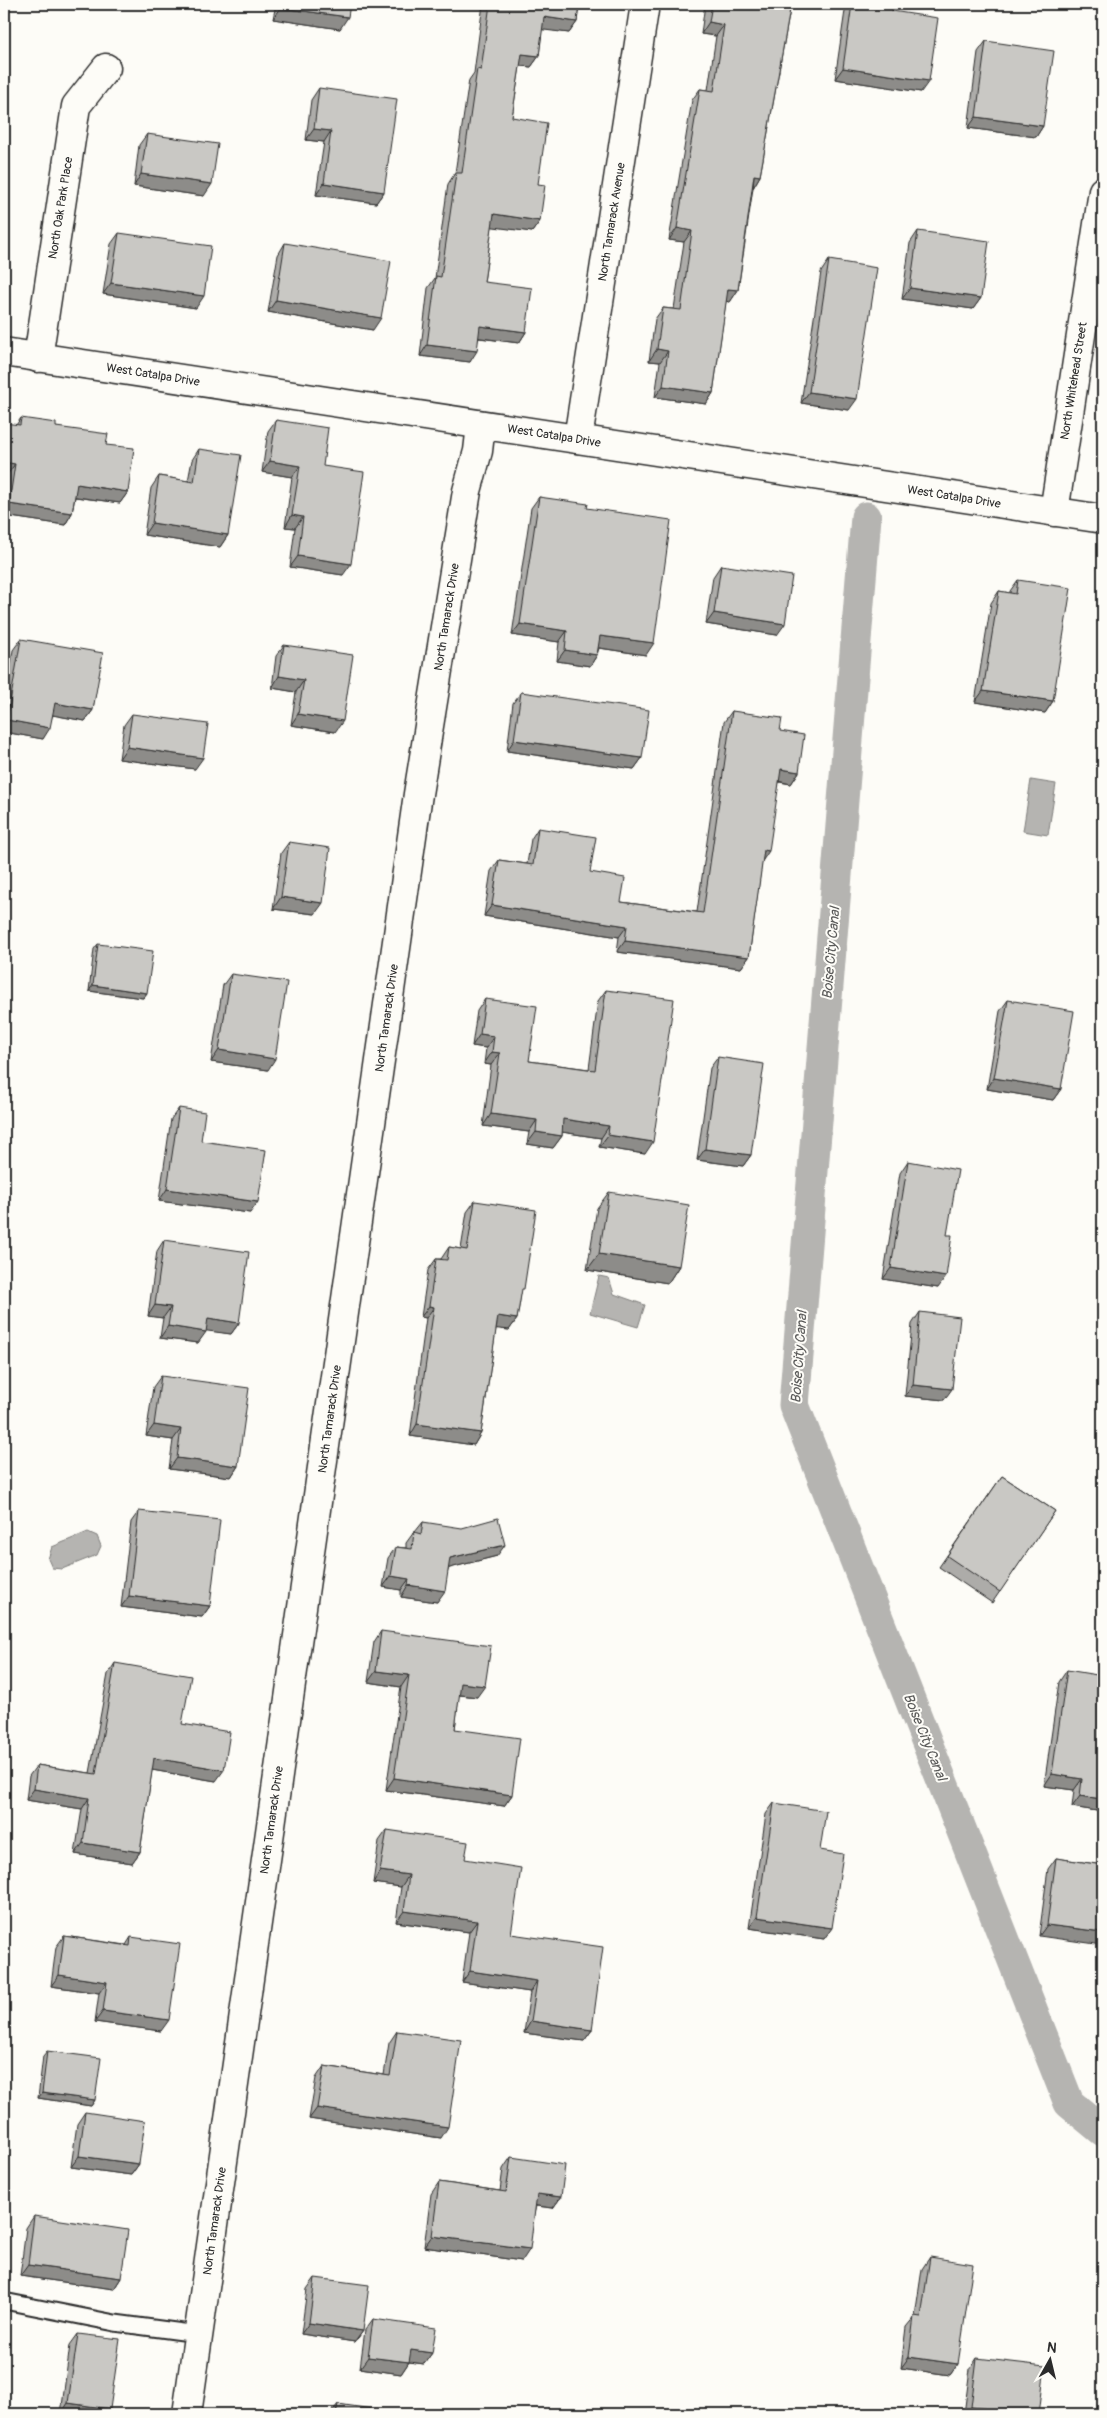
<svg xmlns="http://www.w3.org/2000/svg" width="1107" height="2418" viewBox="0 0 1107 2418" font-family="Pangolin,sans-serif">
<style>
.water{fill:#b5b4b1;stroke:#7e7d7b}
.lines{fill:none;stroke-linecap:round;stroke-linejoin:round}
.canal{stroke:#b5b4b1;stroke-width:31}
.service-casing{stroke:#2b2b2b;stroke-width:19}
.minor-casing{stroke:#2b2b2b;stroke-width:31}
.tertiary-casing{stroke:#2b2b2b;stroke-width:31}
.service{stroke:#fdfcf7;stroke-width:15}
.minor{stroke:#fdfcf7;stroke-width:28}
.tertiary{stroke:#fdfcf7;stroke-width:28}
.wall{fill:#adaca9;stroke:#2b2b2b}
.shaded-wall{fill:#8d8c89;stroke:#2b2b2b}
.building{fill:#c9c8c4;stroke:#2b2b2b}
.labels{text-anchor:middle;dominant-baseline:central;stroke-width:4;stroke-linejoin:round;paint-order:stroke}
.street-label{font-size:12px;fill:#2b2b2b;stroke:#fdfcf7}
.water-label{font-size:14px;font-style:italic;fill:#5b5b5a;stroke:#fdfcf7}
</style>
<rect width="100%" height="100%" fill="#fdfcf7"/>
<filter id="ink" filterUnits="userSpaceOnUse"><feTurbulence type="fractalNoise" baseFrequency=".02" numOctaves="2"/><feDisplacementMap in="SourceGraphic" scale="10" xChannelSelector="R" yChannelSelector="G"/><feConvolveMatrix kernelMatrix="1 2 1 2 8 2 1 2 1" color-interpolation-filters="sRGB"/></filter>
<g filter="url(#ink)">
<path class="water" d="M1031,780L1056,784L1048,835L1023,831Z
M599,1276L609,1278L614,1294L645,1305L638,1327L590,1313Z
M88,1532L97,1536L101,1546L97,1555L62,1569L52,1568L48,1559L52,1547Z"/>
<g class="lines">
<path class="canal" d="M866,517L794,1405L1069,2103L1103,2131"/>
<g class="service-casing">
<path id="service" d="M4,2301L115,2323L198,2334"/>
</g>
<g class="minor-casing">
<path id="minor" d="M38,358L76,106L106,68
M578,439L645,4
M1054,512L1103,191
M187,2414L418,794L467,491L478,451L481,425"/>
</g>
<g class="tertiary-casing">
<path id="tertiary" d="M4,352L1103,519"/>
</g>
<use href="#service" class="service"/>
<use href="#minor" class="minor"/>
<use href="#tertiary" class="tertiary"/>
</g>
<path class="wall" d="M276,4H350L340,29L273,19Z
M483,4H579L577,22L569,33L542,29L539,56L531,67L520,66L512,117L538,184L540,221L532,232L492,226L484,282L526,332L519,343L479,338L470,362L420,356L428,288L435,278L448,184L455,173L469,80L474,73Z
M705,4H791L760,176L753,188L738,290L730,302L726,301L713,393L706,404L655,397L660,362L649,361L655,319L663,308L674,309L684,242L669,240L692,100L700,89L708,90L716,36L701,34Z
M846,4H893L892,11L921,92L835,79Z
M986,41L1043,126L1036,137L968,128L978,52Z
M319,88L384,192L376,203L316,195L324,142L306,140L311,100Z
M147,134L204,196L134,186L139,145Z
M918,231L981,298L973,309L902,299L910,243Z
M119,233L196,308L103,294L111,244Z
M285,243L373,330L268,312L278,255Z
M829,260L849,410L801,403L821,272Z
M21,418L56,427L106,445L128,492L120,503L75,497L72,513L65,525L4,516V498L7,475L16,425Z
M276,420L323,466L343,575L290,567L295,528L285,527L292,477L262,472L268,431Z
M199,449L228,535L220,547L144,535L151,488L159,476L188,481L192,460Z
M539,497L587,508L646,655L599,648L597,655L590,666L557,661L559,642L512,635L531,508Z
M721,565L777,635L706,624L713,577Z
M1018,580L1053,701L1045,713L975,702L991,603L999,591L1010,593V591Z
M21,639L93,710L85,721L53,715L43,739L4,732V703L13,650Z
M284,645L335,732L291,725L296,692L272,688L276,656Z
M521,692L642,758L634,769L507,751L513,703Z
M732,711L780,731L799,772L791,784L779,782L762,861L749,957L741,968L617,952L619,937L484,916L491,871L499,860L527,864L531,839L538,828L590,872L621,902L697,912L724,722Z
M132,714L195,769L119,759L124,725Z
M289,842L315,914L273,909L281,853Z
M98,944L147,993L143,998L89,991L94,949Z
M231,974L268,1070L211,1062L223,985Z
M606,990L645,1154L599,1147L601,1138L562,1132V1136L553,1148L527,1144L529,1132L483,1126L491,1065L484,1064L486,1048L472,1046L477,1011L485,999L529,1061L589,1069L598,1001Z
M1008,1000L1061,1089L1053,1100L987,1089L1000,1011Z
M718,1057L751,1155L743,1166L697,1160L710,1068Z
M179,1108L201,1141L250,1213L159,1201L171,1119Z
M908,1161L938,1288L883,1279L900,1173Z
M609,1192L679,1266L668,1283L587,1270L597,1208Z
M475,1201L521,1293L517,1319L509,1330L496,1328L481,1433L474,1445L410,1436L426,1318L421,1317L428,1270L436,1259H441L449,1247L461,1249L467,1212Z
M164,1240L239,1323L231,1334L206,1330L198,1343L160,1338L163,1318L148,1316L157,1251Z
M920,1312L944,1400L905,1396L912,1324Z
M161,1376L238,1466L231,1477L169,1469L173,1440L146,1436L153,1387Z
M1002,1476L1055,1511L992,1603L939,1567Z
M139,1511L210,1606L202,1617L121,1607L131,1522Z
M423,1522L497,1556L449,1568L437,1602L401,1597V1590L383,1587L388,1558L396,1547L406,1548V1543L414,1532H415Z
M381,1631L477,1697L459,1695L455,1729L512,1795L504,1806L386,1790L401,1687L368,1682L374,1642Z
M115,1663L182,1724L216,1781L152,1770L140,1852L132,1863L75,1854L82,1809L26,1800L29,1776L37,1765L90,1773L108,1674Z
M1067,1670L1103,1812L1072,1807L1074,1790L1044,1786L1059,1682Z
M774,1803L820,1850L824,1939L749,1928L766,1814Z
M387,1830L465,1859L511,1934L592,2030L584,2041L524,2033L530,1992L462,1982L469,1932L396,1922L401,1887L373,1883L379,1841Z
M1056,1858L1103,1865L1039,1936L1048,1869Z
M64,1936L126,1945L131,1937L161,2031L95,2022L99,1993L51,1986L56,1947Z
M1103,2027V2054L1096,2037Z
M397,2031L441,2138L309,2119L316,2078L324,2066L384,2075L389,2043Z
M47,2051L95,2100L91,2106L38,2098L43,2056Z
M85,2112L139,2164L131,2175L71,2167L77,2124Z
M511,2157L561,2197L553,2208L536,2206L522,2261L424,2247L431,2194L439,2182L500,2191L503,2169Z
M34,2216L121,2278L114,2289L20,2276L26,2228Z
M930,2257L958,2364L950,2375L901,2368L906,2327L915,2316L922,2269Z
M315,2278L363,2331L355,2342L301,2334L307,2289Z
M373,2319L432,2353L424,2364L409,2362L401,2374L360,2368L365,2330Z
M78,2334L110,2409L106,2414H61L70,2345Z
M977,2358L1039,2414H964L970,2369Z
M338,2404L386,2414H330Z"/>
<path class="shaded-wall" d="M281,8L348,17L340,29L273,19Z
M544,17L577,22L569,33L536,29Z
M709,22L724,25L716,36L701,34Z
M522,54L539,56L531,67L514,65Z
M843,68L929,81L921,92L835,79Z
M976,117L1043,126L1036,137L968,128Z
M314,129L331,131L324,142L306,140Z
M141,174L212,184L204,196L134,186Z
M754,175L760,176L753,188Z
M324,183L384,192L376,203L316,195Z
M494,214L540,221L532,232L486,226Z
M677,228L692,231L684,242L669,240Z
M111,283L204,296L196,308L103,294Z
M910,288L981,298L973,309L902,299Z
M728,289L738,290L730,302L720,300Z
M276,300L381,318L373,330L268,312Z
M480,326L526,332L519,343L473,337Z
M427,345L477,351L470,362L420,356Z
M657,349L668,351L660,362L649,361Z
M663,386L713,393L706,404L655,397Z
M809,392L857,399L849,410L801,403Z
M270,461L300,466L292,477L262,472Z
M4,462L15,464L7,475L4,474Z
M77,484L128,492L120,503L69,496Z
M9,504L72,513L65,525L4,516V512Z
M292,515L303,517L295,528L285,527Z
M152,523L228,535L220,547L144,535Z
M298,556L351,564L343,575L290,567Z
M714,613L785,624L777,635L706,624Z
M520,624L567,631L559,642L512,635Z
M600,636L654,643L646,655L593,647Z
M565,650L597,655L590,666L557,661Z
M279,676L304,680L296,692L272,688Z
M983,691L1053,701L1045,713L975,702Z
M55,703L93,710L85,721L47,714Z
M298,714L343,721L335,732L291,725Z
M7,720L50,728L43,739L4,732V724Z
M514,740L642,758L634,769L507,751Z
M127,747L203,758L195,769L119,759Z
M781,769L799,772L791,784L773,780Z
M764,850L769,851L761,863Z
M281,897L323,903L315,914L273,909Z
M492,905L627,926L619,937L484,916Z
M625,941L749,957L741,968L617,952Z
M93,985L147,993L143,998L89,991Z
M480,1034L494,1036L486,1048L472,1046Z
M219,1050L275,1059L268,1070L211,1062Z
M492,1052L500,1053L491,1065L484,1064Z
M994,1078L1061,1089L1053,1100L987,1089Z
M491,1114L537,1120L529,1132L483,1126Z
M563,1119L609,1126L601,1138L555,1131Z
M536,1132L562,1136L553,1148L527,1144Z
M608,1135L653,1142L645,1154L599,1147Z
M705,1149L751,1155L743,1166L697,1160Z
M167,1189L258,1202L250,1213L159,1201Z
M599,1254L679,1266L668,1283L587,1270Z
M891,1268L946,1277L938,1288L883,1279Z
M155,1305L171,1307L163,1318L148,1316Z
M429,1306L434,1307L426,1318L421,1317Z
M498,1316L517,1319L509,1330L490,1328Z
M208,1318L239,1323L231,1334L200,1330Z
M168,1326L206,1332L198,1343L160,1338Z
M913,1385L952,1389L944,1400L905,1396Z
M417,1424L481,1433L474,1445L410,1436Z
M154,1425L181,1429L173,1440L146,1436Z
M177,1458L238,1466L231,1477L169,1469Z
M505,1545L497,1556L442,1570L450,1558Z
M391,1576L409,1579L401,1590L383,1587Z
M408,1585L445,1591L437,1602L401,1597Z
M129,1596L210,1606L202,1617L121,1607Z
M376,1671L409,1675L401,1687L368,1682Z
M461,1683L485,1686L477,1697L453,1694Z
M154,1758L224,1770L216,1781L146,1769Z
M1052,1774L1082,1779L1074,1790L1044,1786Z
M394,1778L512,1795L504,1806L386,1790Z
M34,1789L89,1798L82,1809L26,1800Z
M1080,1796L1103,1799V1812L1072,1807Z
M83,1843L140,1852L132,1863L75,1854Z
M380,1871L409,1875L401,1887L373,1883Z
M404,1911L477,1921L469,1932L396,1922Z
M757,1917L832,1928L824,1939L749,1928Z
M1047,1925L1103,1932V1945L1039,1936Z
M470,1971L537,1981L530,1992L462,1982Z
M59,1975L107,1982L99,1993L51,1986Z
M103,2011L169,2020L161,2031L95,2022Z
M531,2021L592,2030L584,2041L524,2033Z
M42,2093L95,2100L91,2106L38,2098Z
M317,2108L448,2127L441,2138L309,2119Z
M79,2156L139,2164L131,2175L71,2167Z
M537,2194L561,2197L553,2208L530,2205Z
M432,2236L530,2249L522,2261L424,2247Z
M28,2265L121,2278L114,2289L20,2276Z
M309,2323L363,2331L355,2342L301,2334Z
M411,2350L432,2353L424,2364L403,2361Z
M368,2357L409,2362L401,2374L360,2368Z
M909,2357L958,2364L950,2375L901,2368Z
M68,2403L110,2409L106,2414H61Z
M971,2407L1001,2410L998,2414H966Z"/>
<path class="building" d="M282,4H350L348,17L281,8Z
M490,4H579L577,22L544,17L539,56L522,54L512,117L547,123L538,184L545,185L540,221L494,214L484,282L532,288L526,332L480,326L477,351L427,345L436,276L441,277L456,173H462L477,69L481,70Z
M712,4H791L760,176L754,175L738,290L728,289L713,393L663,386L668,351L657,349L663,308L681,310L692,231L677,228L700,89L714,91L724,25L709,22Z
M852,4H893L892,11L938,18L929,81L843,68Z
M986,41L1054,51L1043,126L976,117Z
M319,88L397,99L384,192L324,183L331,131L314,129Z
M147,134L218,144L212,184L141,174Z
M918,231L989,241L981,298L910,288Z
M119,233L211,246L204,296L111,283Z
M285,243L391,261L381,318L276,300Z
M829,260L877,268L857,399L809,392Z
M21,418L56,423V427L108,434L106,445L134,448L128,492L77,484L72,513L9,504L15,464L4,462V423L20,425Z
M276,420L328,428L323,466L364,472L351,564L298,556L303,517L292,515L300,466L270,461Z
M199,449L241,455L228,535L152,523L159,476L194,482Z
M539,497L588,504L587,508L671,520L654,643L600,636L597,655L565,650L567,631L520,624Z
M721,565L792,576L785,624L714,613Z
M1018,580L1071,588L1053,701L983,691L999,591L1016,594Z
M21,639L103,653L93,710L55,703L50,728L7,720Z
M284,645L353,655L343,721L298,714L304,680L279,676Z
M521,692L649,710L642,758L514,740Z
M732,711L782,718L780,731L804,735L799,772L781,769L769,851L764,850L749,957L625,941L627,926L492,905L499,860L533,865L538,828L596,837L590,872L625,878L621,902L703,913Z
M132,714L208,724L203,758L127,747Z
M289,842L330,848L323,903L281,897Z
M98,944L153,951L147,993L93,985Z
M231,974L287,982L275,1059L219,1050Z
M606,990L674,999L653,1142L608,1135L609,1126L563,1119L562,1136L536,1132L537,1120L491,1114L500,1053L492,1052L494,1036L480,1034L485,999L537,1006L529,1061L595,1070Z
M1008,1000L1074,1011L1061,1089L994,1078Z
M718,1057L764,1064L751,1155L705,1149Z
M179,1108L205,1112L201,1141L266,1150L258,1202L167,1189Z
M908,1161L958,1170L947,1235H952L946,1277L891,1268Z
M609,1192L689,1205L679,1266L599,1254Z
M475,1201L536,1210L524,1289H522L517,1319L498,1316L481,1433L417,1424L434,1307L429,1306L436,1259L447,1260L449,1247L467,1250Z
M164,1240L249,1252L239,1323L208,1318L206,1332L168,1326L171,1307L155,1305Z
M920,1312L960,1317L952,1389L913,1385Z
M161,1376L249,1388L238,1466L177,1458L181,1429L154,1425Z
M1002,1476L1055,1511L1000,1592L947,1556Z
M139,1511L220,1520L210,1606L129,1596Z
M498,1518L505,1545L450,1558L445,1591L408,1585L409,1579L391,1576L396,1547L412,1549L414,1532L421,1534L423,1522L462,1528Z
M381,1631L491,1646L485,1686L461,1683L455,1729L520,1738L512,1795L394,1778L409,1675L376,1671Z
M115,1663L191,1676L182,1724L230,1732L224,1770L154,1758L140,1852L83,1843L89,1798L34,1789L37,1765L96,1774Z
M1067,1670L1103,1676V1799L1080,1796L1082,1779L1052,1774Z
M774,1803L826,1811L820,1850L843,1854L832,1928L757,1917Z
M387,1830L468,1842L465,1859L521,1868L511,1934L603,1947L592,2030L531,2021L537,1981L470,1971L477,1921L404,1911L409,1875L380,1871Z
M1056,1858L1103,1865V1932L1047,1925Z
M64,1936L130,1946L131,1937L180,1944L169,2020L103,2011L107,1982L59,1975Z
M397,2031L461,2040L448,2127L317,2108L324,2066L390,2076Z
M47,2051L101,2058L95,2100L42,2093Z
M85,2112L145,2121L139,2164L79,2156Z
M511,2157L565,2165L561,2197L537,2194L530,2249L432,2236L439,2182L506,2192Z
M34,2216L128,2230L121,2278L28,2265Z
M930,2257L973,2264L958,2364L909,2357L914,2316L921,2317Z
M315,2278L369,2285L363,2331L309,2323Z
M373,2319L436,2328L432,2353L411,2350L409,2362L368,2357Z
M78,2334L120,2339L110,2409L68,2403Z
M977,2358L1045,2366L1039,2414H1000L1001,2410L971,2407Z
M338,2404L386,2411V2414H336Z"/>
</g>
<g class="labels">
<g class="street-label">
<text transform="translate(61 208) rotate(-81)">North Oak Park Place</text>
<text transform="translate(612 222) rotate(-81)">North Tamarack Avenue</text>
<text transform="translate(153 375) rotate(9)">West Catalpa Drive</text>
<text transform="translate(1074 381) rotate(-81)">North Whitehead Street</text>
<text transform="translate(554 436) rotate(9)">West Catalpa Drive</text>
<text transform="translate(954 497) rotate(9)">West Catalpa Drive</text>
<text transform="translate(447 617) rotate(-81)">North Tamarack Drive</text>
<text transform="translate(387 1018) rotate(-82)">North Tamarack Drive</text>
<text transform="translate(330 1419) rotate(-82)">North Tamarack Drive</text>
<text transform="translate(272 1820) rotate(-82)">North Tamarack Drive</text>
<text transform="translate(215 2221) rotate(-82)">North Tamarack Drive</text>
</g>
<g class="water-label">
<text transform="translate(831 953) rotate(-85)">Boise City Canal</text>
<text transform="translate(799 1357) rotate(-86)">Boise City Canal</text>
<text transform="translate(925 1737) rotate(68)">Boise City Canal</text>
</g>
</g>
<rect width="1107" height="2418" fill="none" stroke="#fdfcf7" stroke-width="20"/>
<rect x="10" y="10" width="1087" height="2398" fill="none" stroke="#2b2b2b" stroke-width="2" filter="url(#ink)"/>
<g transform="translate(1050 2360) rotate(8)" stroke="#fdfcf7" stroke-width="4" paint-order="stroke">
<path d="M0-4L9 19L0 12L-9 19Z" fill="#2b2b2b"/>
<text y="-8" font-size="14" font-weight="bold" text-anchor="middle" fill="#2b2b2b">N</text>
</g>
</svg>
